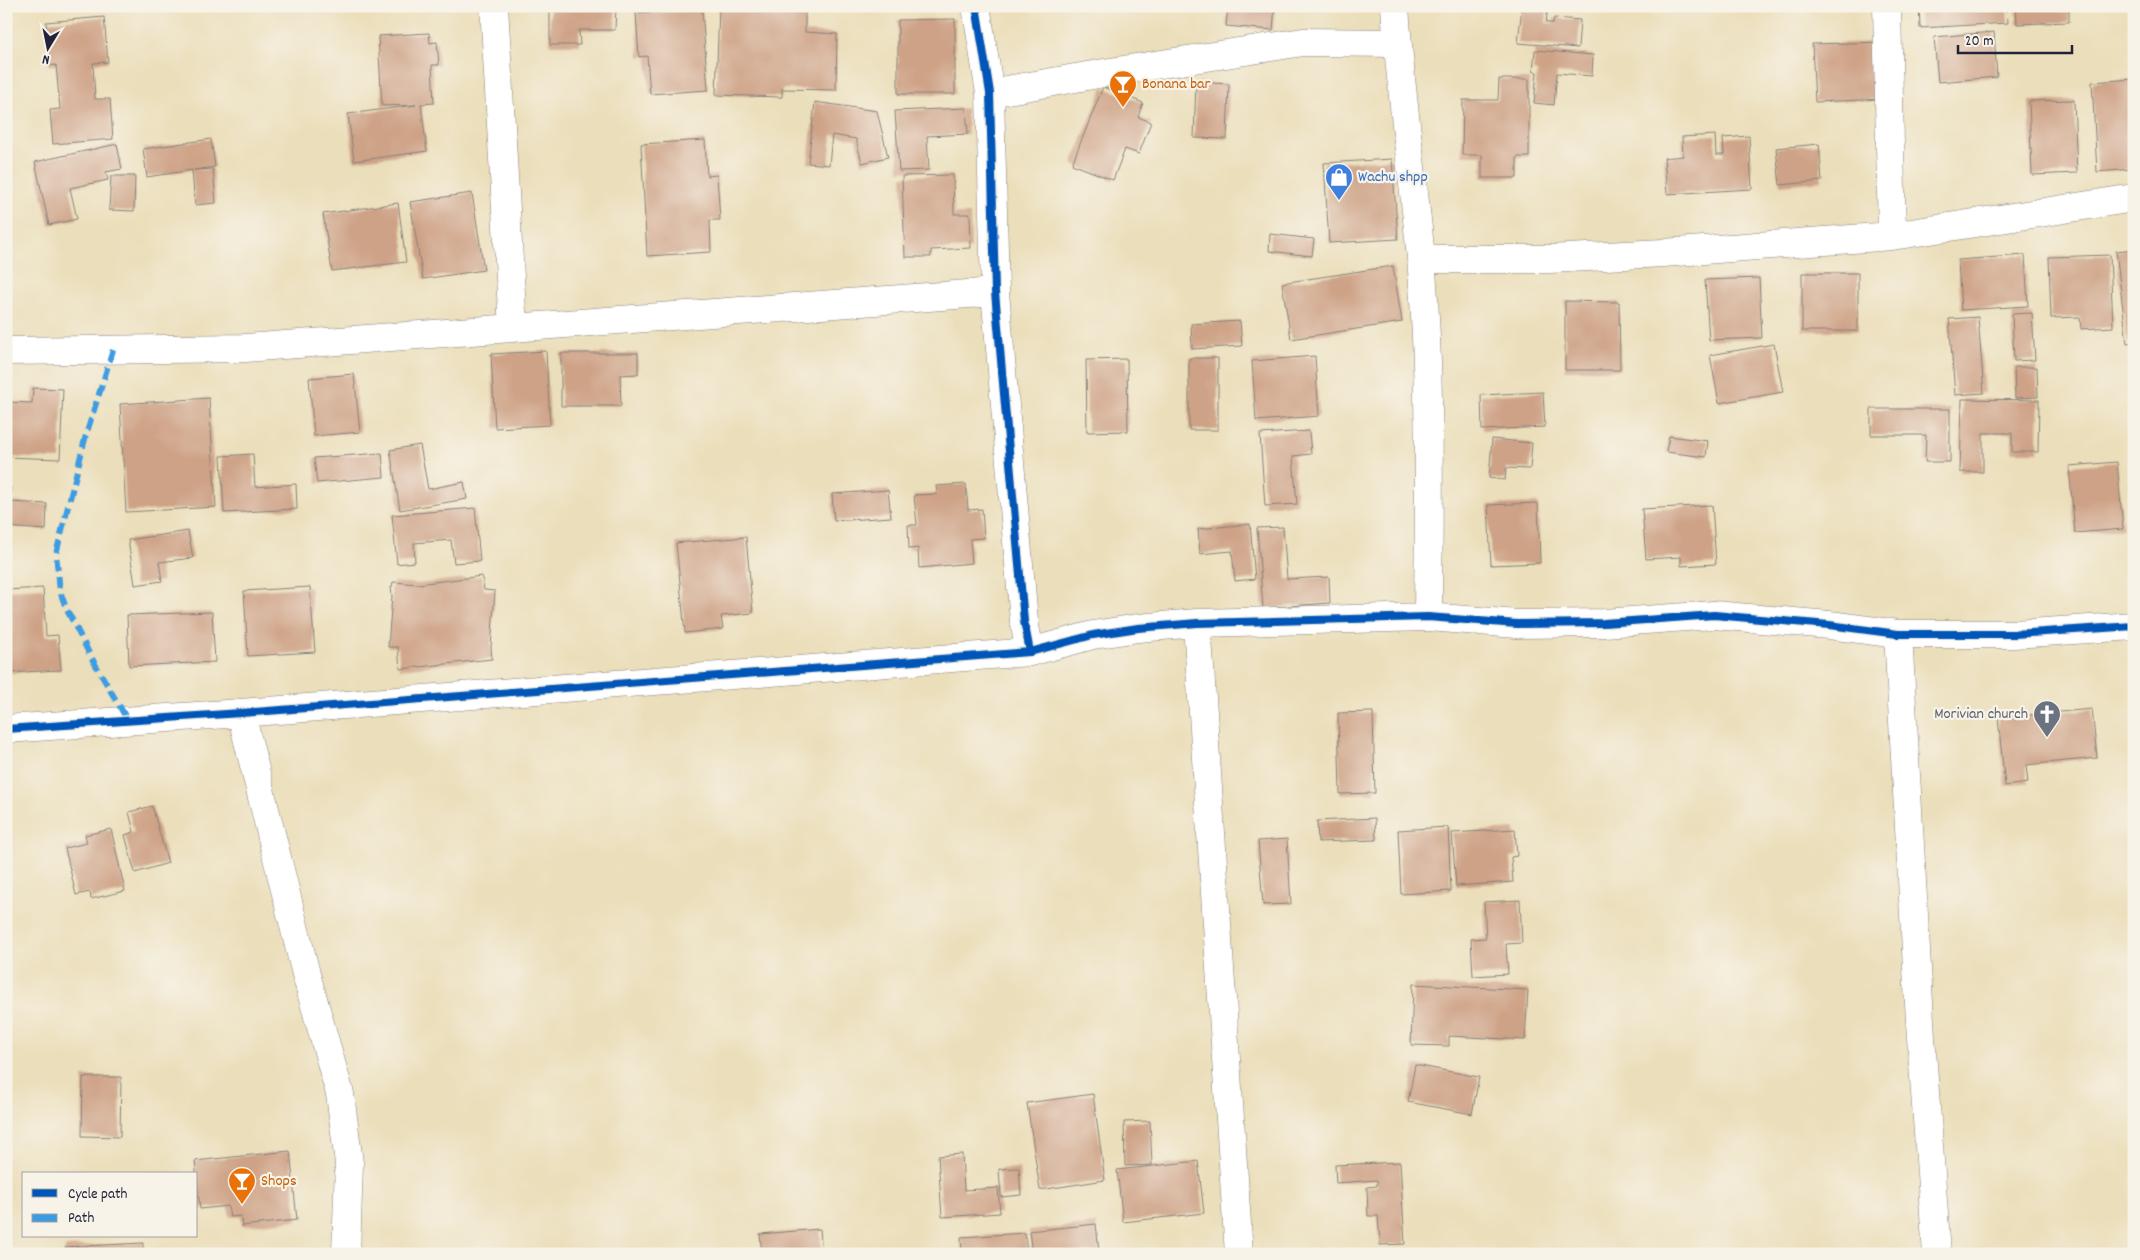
<svg xmlns="http://www.w3.org/2000/svg" width="2140" height="1260" viewBox="0 0 2140 1260" font-family="Dekko,sans-serif">
<style>
.building{fill:#cea286}
.lines{fill:none;stroke-linecap:round;stroke-linejoin:round}
.street-casing{stroke:#86807a;stroke-width:29}
.street{stroke:#fff;stroke-width:28}
.quiet{stroke:#3c9ce2;stroke-width:6;stroke-dasharray:12 6;stroke-linecap:butt}
.cycleway-casing{stroke:#f7f3e8;stroke-width:11}
.cycleway{stroke:#0057b8;stroke-width:8}
.labels{text-anchor:middle;dominant-baseline:central;stroke-width:4.5;stroke-linejoin:round;paint-order:stroke}
.food-label{font-size:16px;fill:#c56008;stroke:#f7f3e8;text-anchor:start}
.shop-label{font-size:16px;fill:#366cbe;stroke:#f7f3e8;text-anchor:start}
.worship-label{font-size:16px;fill:#5b616d;stroke:#f7f3e8;text-anchor:end}
</style>
<rect width="100%" height="100%" fill="#f7f3e8"/>
<filter id="ink" filterUnits="userSpaceOnUse"><feTurbulence type="fractalNoise" baseFrequency=".02" numOctaves="2"/><feDisplacementMap in="SourceGraphic" scale="10" xChannelSelector="R" yChannelSelector="G"/><feConvolveMatrix kernelMatrix="1 2 1 2 8 2 1 2 1" color-interpolation-filters="sRGB"/></filter>
<filter id="wash" filterUnits="userSpaceOnUse"><feTurbulence type="fractalNoise" baseFrequency=".0096" numOctaves="4" result="noise"/><feDisplacementMap in="SourceGraphic" scale="20" xChannelSelector="R" yChannelSelector="G"/><feGaussianBlur stdDeviation="1.12" result="paint"/><feColorMatrix in="noise" values="0 0 0 0 0 0 0 0 0 0 0 0 0 0 0 0 0 1.4 0 .05"/><feComposite in="paint" operator="in"/></filter>
<g filter="url(#wash)">
<rect width="100%" height="100%" fill="#ebdeba"/>
<g id="blocks">
<path class="building" d="M550,6H616L615,30H579L580,45H550Z
M719,6H805V32L837,34L836,90L782,89V97L716,95Z
M1228,6H1275L1273,30L1226,26Z
M1522,6H1548L1546,23H1553L1554,18L1580,20L1578,48L1518,43Z
M1919,6H2007L2008,23L1920,28Z
M2016,6H2069V22L2017,24Z
M702,9L708,90L650,94L647,56L639,57L636,13Z
M104,17L108,62L93,63L95,99H110L113,139L53,144L50,110L60,109L56,65L49,66L46,22Z
M955,19V94H898V20Z
M1994,32L1997,77L1938,82L1934,37Z
M429,33L430,43L437,42L439,65H432L434,103L421,104L427,151L354,161L348,114L416,105L382,106L378,36Z
M1883,42L1885,99L1815,102L1812,44Z
M1535,50L1593,55L1592,76L1557,73L1554,105L1534,103L1537,72L1533,71Z
M1499,79H1529V157H1517V178H1482V155H1462L1463,100H1498Z
M2134,79V169L2097,172L2092,82Z
M1196,82L1229,84L1227,139L1194,138Z
M1103,87L1143,103L1138,117L1151,122L1139,154L1125,149L1113,180L1072,164Z
M2074,100L2077,173L2032,175L2029,101Z
M815,102L877,111L888,157L862,163L856,139L832,135L829,165L808,163Z
M966,108L968,134L927,136L929,170L899,171L895,111Z
M1715,135L1716,155H1724L1723,138L1749,136L1752,189L1667,194L1664,158L1683,156L1682,137Z
M211,139L215,167L194,170L213,169L216,203L195,205L192,170L147,177L143,149Z
M705,140L707,176L717,175L720,220H710L711,252L647,256L641,144Z
M117,144L122,169L106,172L108,180L70,188L77,219L49,225L35,162Z
M1819,144L1822,181L1780,185L1776,148Z
M1392,159L1398,239L1329,243L1324,163Z
M953,175L954,214H970L971,248L931,250V257H905L902,176Z
M111,176H135L134,211L109,210Z
M472,193L484,270L423,279L410,202Z
M398,203L406,262L332,271L323,214Z
M1270,234L1314,239L1312,256L1269,251Z
M2134,249V342L2127,343L2116,251Z
M2025,255L2028,306L1961,310L1958,260Z
M2110,255L2113,327L2081,329L2080,317L2051,318L2049,257Z
M1393,266L1402,322L1291,339L1282,283Z
M1802,273H1858V331H1802Z
M1759,278L1762,338L1709,340L1705,280Z
M1565,301L1619,302L1620,370H1565Z
M2032,313L2035,360L2014,361L2012,314Z
M1978,317L1984,393L1955,395L1949,319Z
M1240,321L1242,346L1192,349L1191,324Z
M1774,344L1783,392L1719,403L1710,355Z
M546,351L550,425L495,428L491,354Z
M561,353H638V374L620,375L621,406H561Z
M1315,356L1319,416L1256,421L1252,361Z
M1189,358H1218V430H1189Z
M1127,359L1128,431L1087,432L1086,360Z
M2014,367H2037L2038,397L2015,398Z
M354,374L360,432L314,436L309,378Z
M33,388L63,389L60,459L6,457V402L32,403Z
M1543,392L1545,427L1482,430L1481,395Z
M209,398L216,507L126,512L120,404Z
M1962,399L2039,400L2038,452H2012V433H1983V472H1960Z
M1871,409H1950V462H1925L1926,435H1871Z
M1309,431L1311,454L1293,456L1297,504L1265,506L1260,434Z
M1669,436L1708,441L1706,457L1666,452Z
M1492,439L1532,443L1530,469L1506,468L1505,480L1489,478Z
M420,445L428,489L464,482L467,499L400,510L390,450Z
M382,453L384,477L317,483L314,458Z
M253,454L255,487L296,484L297,509L224,513L221,456Z
M2117,462L2123,529L2075,533L2069,466Z
M966,484L968,510L982,509L984,538L970,539L972,563L919,568L918,548L909,549L908,525H917L914,495L937,494L936,486Z
M6,487L11,488L10,502L47,504L46,530L6,527Z
M888,490L891,517L834,521L832,494Z
M1538,503L1540,563L1491,565L1488,505Z
M1712,505L1716,564L1681,566V557L1646,559L1642,509Z
M475,508L480,561L454,563L451,540L414,543L415,562L397,564L392,515Z
M1250,524L1255,579L1235,581L1232,551L1200,554L1198,529Z
M1283,527L1287,579L1329,577L1330,603L1263,608L1257,528Z
M188,531L193,558L159,562L162,581L135,585L128,540Z
M746,537L753,613L721,616L723,629L685,633L676,543Z
M482,576L484,590L495,591L491,648L492,659L400,669L398,647H388L392,596L391,587H392L393,582L418,584Z
M310,587L315,652L248,656L244,591Z
M43,588L46,636L58,635L61,670L6,673V590Z
M212,612L215,662L129,666L127,615Z
M2092,709L2097,758L2026,765L2028,783L2005,786L1998,718Z
M1373,712L1375,793L1340,794L1338,713Z
M152,806L168,863L135,873L125,835L134,832L129,812Z
M1375,818L1376,840L1318,842L1317,821Z
M1448,827L1451,891L1401,894L1398,830Z
M111,829L125,891L91,899L90,892L76,895L65,848L87,843L85,835Z
M1515,829L1517,856L1511,857L1513,882L1456,886L1452,833Z
M1287,839L1291,904L1263,905L1258,841Z
M1520,900L1522,943L1506,944L1508,974L1473,976L1471,939L1486,938L1484,902Z
M1413,984L1528,990L1525,1040L1449,1036V1046L1411,1045Z
M1415,1065L1479,1077L1472,1114L1408,1102Z
M83,1077H121L120,1137L82,1136Z
M1093,1094L1105,1180L1040,1190L1027,1103Z
M1150,1121L1152,1165L1125,1166L1124,1122Z
M290,1151L297,1220L242,1226L241,1216L230,1217L228,1206L200,1209L195,1161Z
M962,1154L964,1190L998,1188L1000,1213L942,1217L938,1156Z
M1198,1161L1204,1213L1123,1222L1117,1170Z
M1400,1162L1405,1244L1380,1245L1378,1216H1368L1367,1187L1377,1186V1180L1336,1183L1335,1165Z
M1019,1168L1021,1195L1001,1197L999,1169Z
M1096,1224L1099,1252L1032,1254L1029,1231Z
M820,1229L822,1254H762L760,1234Z
M1025,1233L1027,1254H962L961,1237Z
M143,1243V1254H65V1247Z
M1540,1249V1254H1483V1252Z"/>
</g>
</g>
<g filter="url(#ink)">
<use href="#blocks" fill-opacity="0" stroke="#86807a" stroke-width="1"/>
<g class="lines">
<g class="street-casing">
<path id="street" d="M494,6L513,328
M976,6L990,93L995,292L1024,621L1030,652L1093,635L1138,628L1197,623L1428,617L1517,624L1604,623L1714,615L1829,625L1898,634H2014L2134,626
M1395,6C1400,91 1413,174 1421,258C1431,377 1429,498 1428,617
M1887,6L1892,236
M990,93L1104,73L1303,42L1397,43
M1421,259H1549L1663,253L1892,236L2134,198
M6,351L245,348L995,292
M1197,623L1239,1254
M1898,634L1921,1038L1937,1254
M241,713L306,974L340,1094L349,1163L346,1254
M6,729L241,713L1030,652"/>
</g>
<use href="#street" class="street"/>
<path class="quiet" d="M113,350L86,435L56,554L60,591L66,608L91,657L128,721"/>
<g class="cycleway-casing">
<path id="cycleway" d="M976,6L990,93L995,292L1024,621L1030,652L1093,635L1138,628L1197,623L1428,617L1517,624L1604,623L1714,615L1829,625L1898,634H2014L2134,626
M6,729L241,713L1030,652"/>
</g>
<use href="#cycleway" class="cycleway"/>
</g>
</g>
<defs>
<g id="bar-pin" transform="scale(1.4375)"><path d="M0 17L-7.5 6A9.5 9.5 0 1 1 7.5 6Z" fill="#e8710a" stroke="#f7f3e8"/><path d="M-6-5H6L.8 .8V4.5H3.5V6h-7V4.5H-.8V.8Z" fill="#fff"/></g>
<g id="shop-pin" transform="scale(1.4375)"><path d="M0 17L-7.5 6A9.5 9.5 0 1 1 7.5 6Z" fill="#3f7fe0" stroke="#f7f3e8"/><path d="M-5-2.5h2.3a2.7 3.5 0 0 1 5.4 0H5L5.5 6h-11ZM-1.5-2.5h3a1.5 2.3 0 0 0-3 0Z" fill="#fff"/></g>
<g id="church-pin" transform="scale(1.4375)"><path d="M0 17L-7.5 6A9.5 9.5 0 1 1 7.5 6Z" fill="#6b7280" stroke="#f7f3e8"/><path d="M-1.2-6h2.4v3.5h3.3v2.4h-3.3V6h-2.4V-.1h-3.3v-2.4h3.3Z" fill="#fff"/></g>
</defs>
<g fill-rule="evenodd">
<use href="#bar-pin" x="1123" y="84"/>
<use href="#shop-pin" x="1339" y="177"/>
<use href="#church-pin" x="2047" y="714"/>
<use href="#bar-pin" x="242" y="1181"/>
</g>
<g class="labels">
<g class="food-label">
<text x="1142" y="84">Bonana bar</text>
<text x="261" y="1181">Shops</text>
</g>
<g class="shop-label">
<text x="1358" y="177">Wachu shpp</text>
</g>
<g class="worship-label">
<text x="2028" y="714">Morivian church</text>
</g>
</g>
<rect width="2140" height="1260" fill="none" stroke="#f7f3e8" stroke-width="25"/>
<rect x="22" y="1172" width="175" height="65" fill="#f7f3e8" stroke="#a29fa3"/>
<rect x="32" y="1189" width="25" height="8" fill="#0057b8" stroke="#a29fa3"/>
<text x="68" y="1198" font-size="15" fill="#22223b">Cycle path</text>
<rect x="32" y="1214" width="25" height="8" fill="#3c9ce2" stroke="#a29fa3"/>
<text x="68" y="1222" font-size="15" fill="#22223b">Path</text>
<g transform="translate(48 48) rotate(190)" stroke="#f7f3e8" stroke-width="4" paint-order="stroke">
<path d="M0-4L9 19L0 12L-9 19Z" fill="#22223b"/>
<text y="-8" font-size="14" font-weight="bold" text-anchor="middle" fill="#22223b">N</text>
</g>
<path d="M1958 45v8h114v-8" fill="none" stroke="#22223b" stroke-width="2.5"/>
<text x="1965" y="45" font-size="15" fill="#22223b" stroke="#f7f3e8" stroke-width="4" paint-order="stroke">20 m</text>
</svg>
